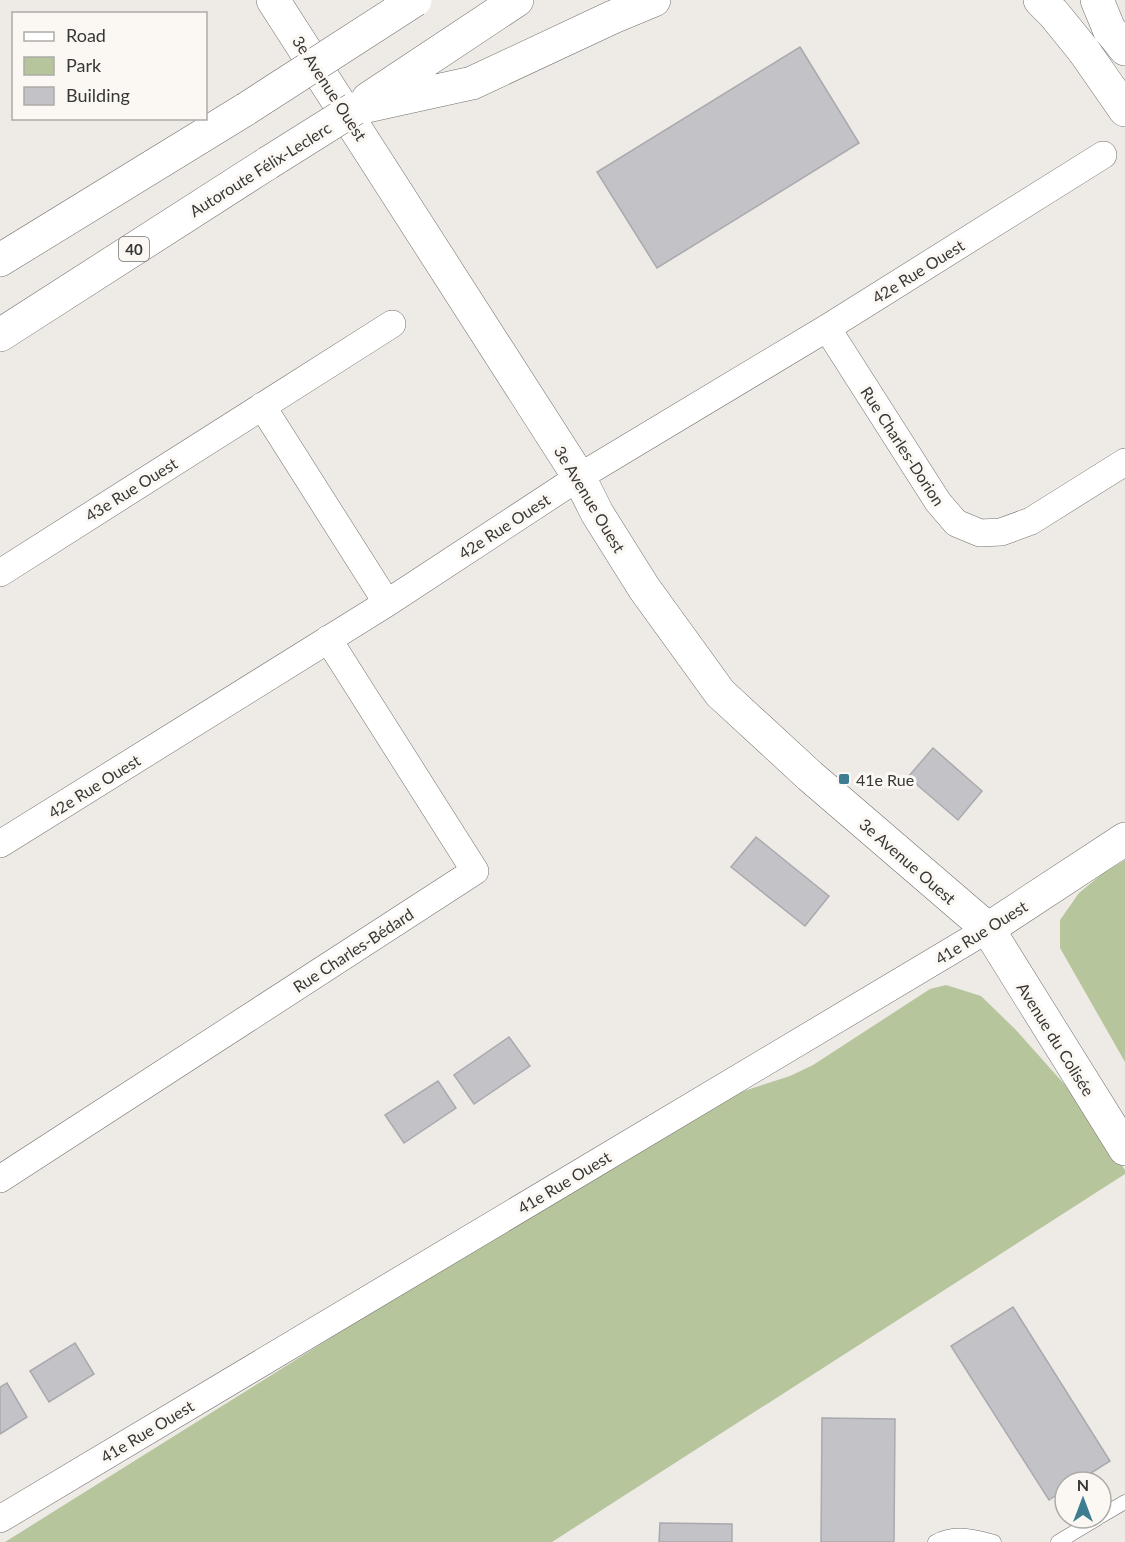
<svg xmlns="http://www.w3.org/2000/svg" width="1125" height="1542" viewBox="0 0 1125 1542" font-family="Lato,sans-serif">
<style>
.green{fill:#b7c59d}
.building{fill:#c3c3c7;stroke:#a9a9ae;stroke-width:1.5}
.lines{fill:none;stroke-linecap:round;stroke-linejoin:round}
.service-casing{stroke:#72706c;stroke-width:15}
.minor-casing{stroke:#72706c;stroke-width:28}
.tertiary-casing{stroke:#72706c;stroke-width:34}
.motorway-casing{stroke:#72706c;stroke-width:34}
.service{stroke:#fff;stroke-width:14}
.minor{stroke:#fff;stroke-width:27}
.tertiary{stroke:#fff;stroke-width:33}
.motorway{stroke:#fff;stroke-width:33}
.motorway-bridge-casing{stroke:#72706c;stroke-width:34;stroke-linecap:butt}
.motorway-bridge{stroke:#fff;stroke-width:33}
.poi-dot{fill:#3e7c91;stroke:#fbf8f4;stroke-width:2}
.labels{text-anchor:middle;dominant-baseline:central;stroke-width:6;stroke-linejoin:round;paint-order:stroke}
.shield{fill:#fbf8f4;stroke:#72716e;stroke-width:1.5}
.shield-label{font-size:15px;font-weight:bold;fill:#383735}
.street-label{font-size:16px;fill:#383735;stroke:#fbf8f4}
.poi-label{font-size:16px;fill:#383735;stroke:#fbf8f4;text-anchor:start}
</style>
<rect width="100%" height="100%" fill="#eeebe7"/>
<path class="green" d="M1125,860V1062L1060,948V920L1079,893L1102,874Z
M946,985L981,996L1015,1029L1065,1085L1125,1170V1174L552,1542H5L704,1104L790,1076L813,1065L930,989Z"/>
<path class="building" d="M800,47L859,143L657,268L597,172Z
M933,748L982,791L958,820L908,777Z
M756,837L829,896L805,926L731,867Z
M509,1037L530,1066L474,1104L454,1075Z
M438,1081L456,1108L404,1143L385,1115Z
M1013,1307L1110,1461L1077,1482H1065V1489L1049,1500L951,1346Z
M75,1343L94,1374L49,1402L30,1371Z
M7,1383L27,1417L0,1434V1387Z
M822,1418L895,1419L894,1542H821Z
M660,1523L732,1524V1542H659Z"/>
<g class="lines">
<g class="service-casing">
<path id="service" d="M1101,1516L1125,1502
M935,1542C953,1531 974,1536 994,1542
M1058,1542L1098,1518"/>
</g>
<g class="minor-casing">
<path id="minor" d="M827,328L938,502L956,523L980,533L1001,532L1031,521L1125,462
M262,406L387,603
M0,573L392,324
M0,844L387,603L579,477L827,328L1103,155
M0,1179L475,871L328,639
M0,1519L988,929"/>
</g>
<g class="tertiary-casing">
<path id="tertiary" d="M273,0L579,477L597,513L644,588L720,693L810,776L988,929L1125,1149
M1109,29L1125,49
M1084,51L1125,110
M988,929L1125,839"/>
</g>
<g class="motorway-casing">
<path id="motorway" d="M1040,0L1054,14L1084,51
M1097,0L1109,29
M368,99L517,0
M354,109L472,83L613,17L654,0
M0,260L246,109
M0,335L268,163"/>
</g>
<use href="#service" class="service"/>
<use href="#minor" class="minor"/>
<use href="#tertiary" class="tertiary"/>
<use href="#motorway" class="motorway"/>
<g class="motorway-bridge-casing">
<path id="motorway-bridge" d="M246,109L415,0
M268,163L354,109"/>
</g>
<use href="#motorway-bridge" class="motorway-bridge"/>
</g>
<rect class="poi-dot" x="838" y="773" width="12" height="12" rx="3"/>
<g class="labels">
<rect class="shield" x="119" y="237" width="30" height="24" rx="4.5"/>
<g class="shield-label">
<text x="134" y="249">40</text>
</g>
<g class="street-label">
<text transform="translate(330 88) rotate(57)">3e Avenue Ouest</text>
<text transform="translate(260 169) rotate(-32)">Autoroute Félix-Leclerc</text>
<text transform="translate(918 271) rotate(-32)">42e Rue Ouest</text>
<text transform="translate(903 446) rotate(57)">Rue Charles-Dorion</text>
<text transform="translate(131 489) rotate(-32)">43e Rue Ouest</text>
<text transform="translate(590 499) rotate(59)">3e Avenue Ouest</text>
<text transform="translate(504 526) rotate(-33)">42e Rue Ouest</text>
<text transform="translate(94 786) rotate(-32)">42e Rue Ouest</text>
<text transform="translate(908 861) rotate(41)">3e Avenue Ouest</text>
<text transform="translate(981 932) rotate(-32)">41e Rue Ouest</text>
<text transform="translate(353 950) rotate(-33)">Rue Charles-Bédard</text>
<text transform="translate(1056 1039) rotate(58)">Avenue du Colisée</text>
<text transform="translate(564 1182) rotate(-31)">41e Rue Ouest</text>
<text transform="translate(147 1431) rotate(-31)">41e Rue Ouest</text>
</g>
<g class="poi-label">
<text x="856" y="779">41e Rue</text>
</g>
</g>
<rect x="12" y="12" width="195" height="108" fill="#fbf8f4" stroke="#adaba8" stroke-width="1.5"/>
<rect x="24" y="32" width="30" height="9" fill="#ffffff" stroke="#adaba8" stroke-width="1.5"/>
<text x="66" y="42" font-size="18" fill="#383735">Road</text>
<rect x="24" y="57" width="30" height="18" fill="#b7c59d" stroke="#adaba8" stroke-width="1.5"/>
<text x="66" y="72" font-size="18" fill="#383735">Park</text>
<rect x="24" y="87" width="30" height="18" fill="#c3c3c7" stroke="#adaba8" stroke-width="1.5"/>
<text x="66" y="102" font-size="18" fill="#383735">Building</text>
<g transform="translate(1083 1500)"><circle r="28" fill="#fbf8f4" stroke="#adaba8" stroke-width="1.5"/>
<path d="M0-4.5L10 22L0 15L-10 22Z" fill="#3e7c91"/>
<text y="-9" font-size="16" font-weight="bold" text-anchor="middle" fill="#383735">N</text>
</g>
</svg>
